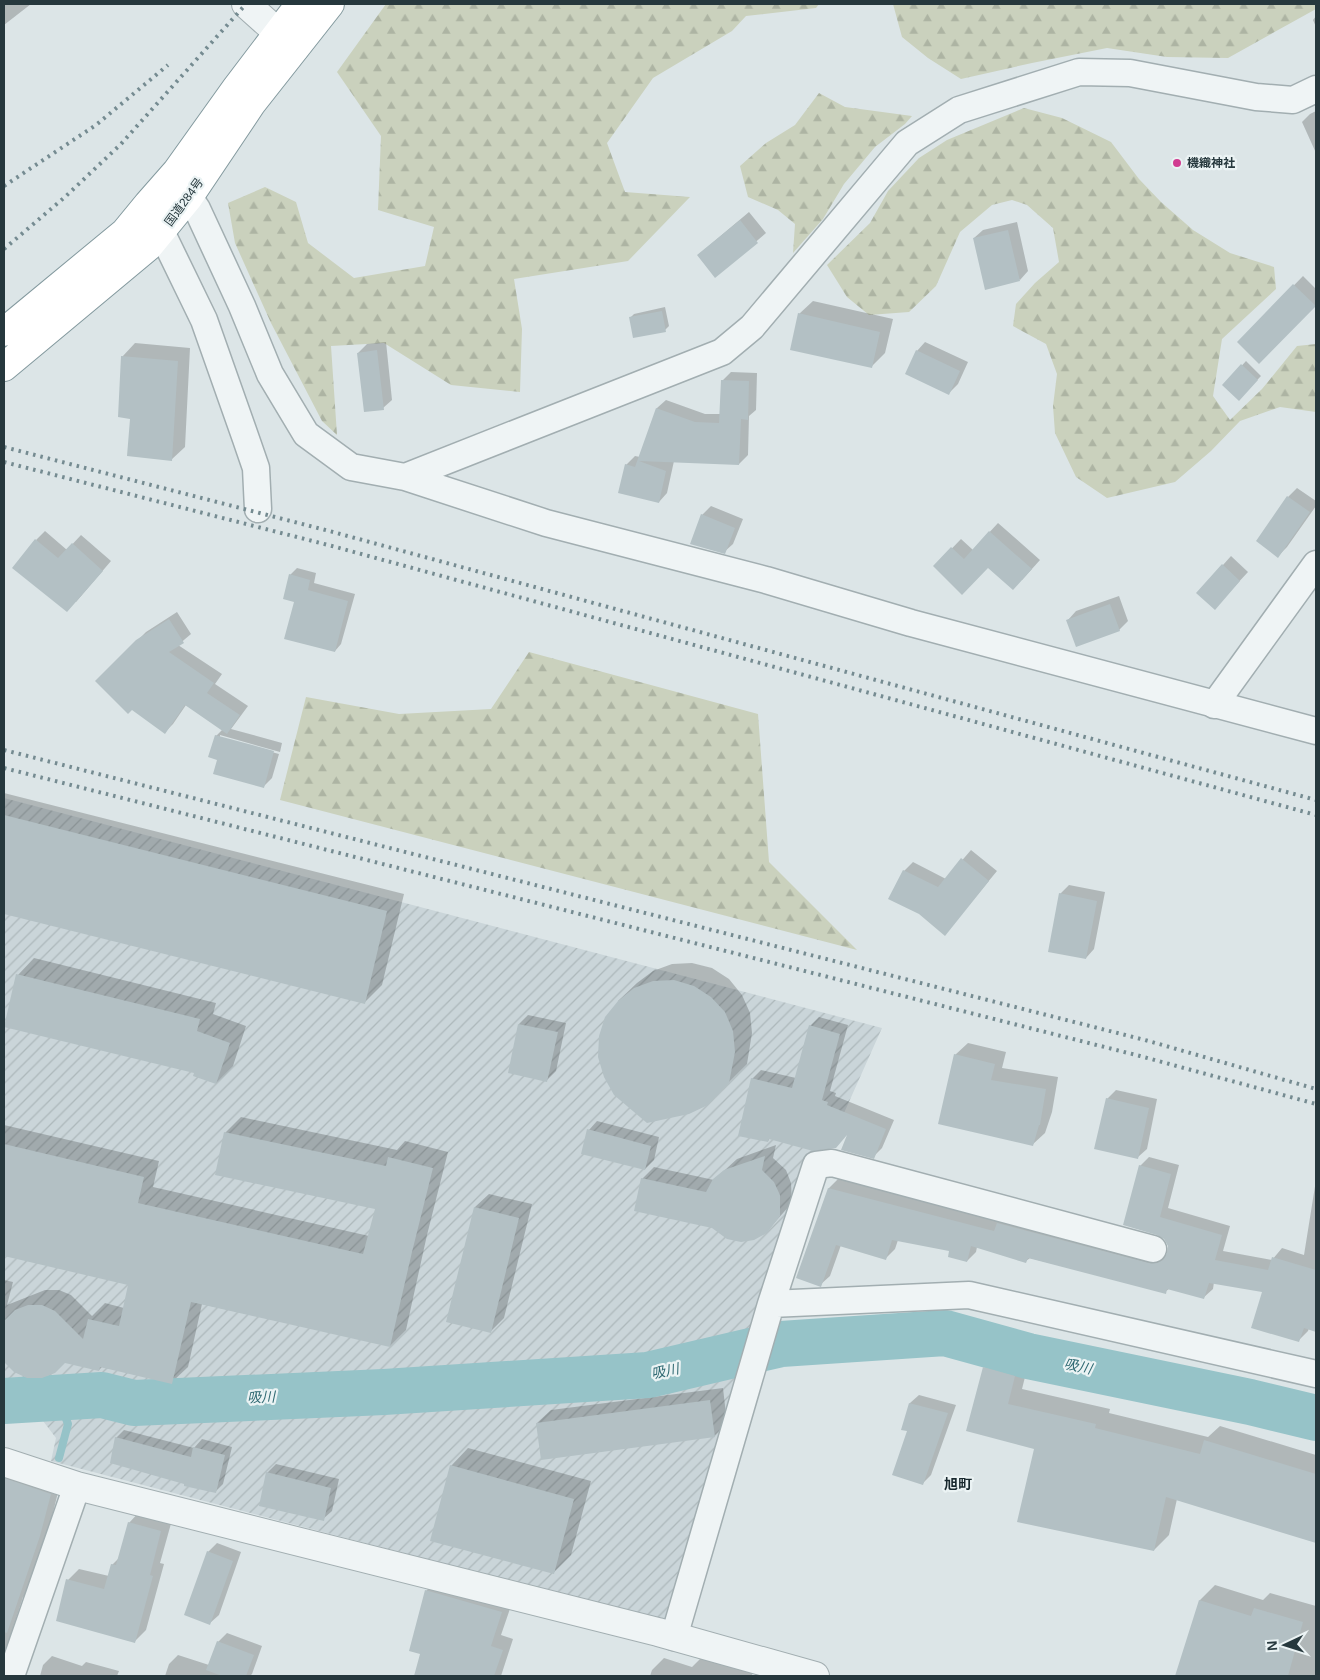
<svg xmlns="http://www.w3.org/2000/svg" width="1320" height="1680" viewBox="0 0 1320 1680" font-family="Arial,'Noto Sans JP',sans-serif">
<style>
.industrial{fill:url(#industrial-furrows)}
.forest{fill:url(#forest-firs)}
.shadow{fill:#0003}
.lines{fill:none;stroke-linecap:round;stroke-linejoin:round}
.stream{stroke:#96c3c8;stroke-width:8}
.river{stroke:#96c3c8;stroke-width:46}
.building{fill:#b3c0c4}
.minor-casing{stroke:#a2aeb1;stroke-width:29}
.tertiary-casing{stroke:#a2aeb1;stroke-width:30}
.trunk-casing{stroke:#83999e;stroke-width:30}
.minor{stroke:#eff4f5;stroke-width:26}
.tertiary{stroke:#eff4f5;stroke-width:28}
.trunk{stroke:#fff;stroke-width:28}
.rail{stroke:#758b91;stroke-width:4;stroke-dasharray:2.5 5;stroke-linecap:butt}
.poi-dot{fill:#d13c91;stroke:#ebf3f4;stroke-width:2}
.labels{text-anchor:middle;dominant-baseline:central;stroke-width:4.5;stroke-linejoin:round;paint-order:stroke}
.poi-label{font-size:12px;font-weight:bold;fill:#26383d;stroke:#ebf3f4;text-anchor:start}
.street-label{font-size:12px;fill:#26383d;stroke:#ebf3f4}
.water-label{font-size:14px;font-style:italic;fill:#2f6972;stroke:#ebf3f4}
.neighbourhood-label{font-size:14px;font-weight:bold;fill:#18282e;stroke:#ebf3f4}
</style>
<defs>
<pattern id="industrial-furrows" width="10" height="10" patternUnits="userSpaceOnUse" patternTransform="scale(1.25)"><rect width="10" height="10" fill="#cad5d9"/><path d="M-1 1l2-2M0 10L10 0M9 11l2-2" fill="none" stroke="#adb8bb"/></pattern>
<pattern id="forest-firs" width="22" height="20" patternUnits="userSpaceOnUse" patternTransform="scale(1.25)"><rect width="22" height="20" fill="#cad1bd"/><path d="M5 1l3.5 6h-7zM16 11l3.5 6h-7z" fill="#adb4a3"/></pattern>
</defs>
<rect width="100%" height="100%" fill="#dce5e7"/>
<path class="industrial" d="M4,798L882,1028L764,1292L664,1621L51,1461L56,1438L40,1417L4,1395Z"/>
<path class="forest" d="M386,4H819L816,8L746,16L732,31L653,78L607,143L625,192L690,197L628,261L514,279L522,329L520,392L451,385L384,343L331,346L337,435L322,421L271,323L235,243L228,203L265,187L296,202L308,243L354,278L425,266L434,227L378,210L381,136L337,72Z
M893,4H1316V9L1228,58L1167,57L1107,48L1032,63L961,79L928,58L902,37Z
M819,93L845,107L912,116L905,124L875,147L844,184L823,219L793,253L795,224L778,210L748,197L740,166L766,143L795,125Z
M1024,108L1062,118L1111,142L1139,179L1161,202L1193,230L1230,253L1274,267L1276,289L1222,339L1213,396L1230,420L1262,389L1297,346L1316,344V412L1280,407L1240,421L1211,451L1175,482L1107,498L1076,477L1055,433L1053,406L1057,374L1046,344L1013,326L1016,304L1035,283L1059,262L1053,228L1027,205L1012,200L992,205L960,232L936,286L909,312L869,315L847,297L827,265L870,223L888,191L919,158L947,140Z
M529,652L758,714L769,862L857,950L280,800L306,697L399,714L491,709Z"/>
<path class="shadow" d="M4,4H31L4,25Z
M1316,16V27L1313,20Z
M1316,111V153L1302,122L1310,114Z
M749,212L766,233L716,276L698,255Z
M1017,222L1028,271L1020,280L974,238L983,230Z
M1303,276L1316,289V304L1259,362L1239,342Z
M813,301L893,319L885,353L871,367L799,314Z
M665,307L669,326L665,330L630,318L634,314Z
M386,342L392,400L383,408L358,353L367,344Z
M925,342L968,362L958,384L949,393L917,351Z
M135,343L190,348L185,447L171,460L132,418L122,357Z
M1246,361L1261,376L1239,399L1224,385Z
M731,372L757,373L756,410L749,416L748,455L739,464L674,461L667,493L659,502L626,465L635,456L640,457L657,408L666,400L705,414H721L722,381Z
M1297,488L1316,501V506L1287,547L1278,556L1288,497Z
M711,506L743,519L733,544L724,552L702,515Z
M998,523L1040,560L1022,580L988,567L935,566L961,539L973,550Z
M45,531L67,550L81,535L111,561L76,602L36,540Z
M1231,556L1248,572L1223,599V565Z
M297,568L316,573L314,583L355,594L341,644L335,651L296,601L290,575Z
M1119,596L1128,621L1119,630L1068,620L1076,611Z
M177,612L191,634L178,645L222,674L215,684L248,706L231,729L282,743L280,752L220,735V738L279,754L272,778L263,787L219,759L216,736L223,729L186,705L173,724L165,732L97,681L146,632Z
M4,793L404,894L382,985L364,1003L4,913Z
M971,850L997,871L945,934L904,871L913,862L946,879Z
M1069,885L1105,892L1094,949L1086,958L1060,894Z
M34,958L216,1003L213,1014L246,1026L233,1066L216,1083L18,975Z
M692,963L712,968L729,979L742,995L750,1013L752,1033L747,1064L707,1104L618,1001L637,983L653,971L672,964Z
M528,1015L566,1023L556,1071L547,1080L510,1072L519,1024Z
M819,1017L848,1025L830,1091L836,1093L835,1096L894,1120L882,1148L873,1157L849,1133L770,1138L768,1141L752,1079L761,1070L796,1078L810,1026Z
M968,1043L1006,1052L1002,1068L1058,1077L1052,1112L1045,1133L1032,1145L955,1055Z
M1116,1090L1157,1099L1147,1149L1138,1157L1107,1099Z
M241,1117L397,1150L405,1141L448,1152L427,1235L406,1330L390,1346L202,1304L188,1367L172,1382L102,1367L99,1370L65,1361L15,1371L4,1360V1280L13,1282L7,1305L45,1290H59L71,1295L92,1316L105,1303L124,1308L130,1284L4,1255V1125L159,1161L153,1187L369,1236L377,1208L225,1133Z
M597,1121L659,1137L654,1160L645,1169L589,1130Z
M776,1145L773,1158L786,1170L791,1183L792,1203L766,1232L642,1179L654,1167L714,1180L737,1159Z
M1149,1157L1179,1165L1168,1208L1230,1226L1223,1251L1272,1260L1282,1248L1304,1255L1316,1180V1331L1309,1328L1308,1331L1299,1340L1263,1291L1214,1282L1213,1289L1203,1298L1170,1288L1165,1292L1030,1258L1026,1261L977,1247L976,1252L967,1261L951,1250L898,1240L895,1249L886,1258L841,1245L830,1276L820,1285L829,1188L838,1179L1000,1221L1159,1255H1167L1169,1245L1140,1166Z
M489,1194L532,1204L504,1318L490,1332L447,1321L475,1207Z
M999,1353L1029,1361L1022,1389L1110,1409L1109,1413L1208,1437L1220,1426L1316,1455V1541L1177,1499L1169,1535L1154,1550L1036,1448L984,1368Z
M723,1388L727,1423L714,1436L537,1423L551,1410Z
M919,1395L956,1405L931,1475L922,1484L909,1430L910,1403Z
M124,1430L194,1448L202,1439L232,1447L223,1484L215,1492L116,1438Z
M468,1448L591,1481L571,1555L553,1573L451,1466Z
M4,1464L60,1484L50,1525L26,1595L23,1597L4,1656Z
M276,1464L339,1479L332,1511L323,1519L267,1473Z
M140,1511L172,1520L160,1563L164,1564L146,1630L135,1641L68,1580L79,1569L109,1576L112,1565L120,1557L129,1523Z
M217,1543L241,1552L219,1615L210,1623L208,1552Z
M438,1579L513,1600L501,1635L513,1639L501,1676H415L421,1653L426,1591Z
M1215,1585L1263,1600L1270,1593L1316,1606V1676H1177L1200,1600Z
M227,1633L262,1646L252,1674L250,1676H165L169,1664L178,1655L209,1665L218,1642Z
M52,1656L82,1666L86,1662L119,1671L117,1676H40L43,1665Z
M703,1656L753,1670L752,1676H650L652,1670L664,1658L692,1667Z"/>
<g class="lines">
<path class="stream" d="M58,1398L68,1424L59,1458"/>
<path class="river" d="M4,1401L102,1395L134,1403L384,1392L648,1375L781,1344L945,1333L1028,1356L1250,1402L1316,1418"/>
</g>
<path class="building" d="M740,220L758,243L715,278L697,255Z
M1008,230L1020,281L985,290L973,238Z
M1293,284L1316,306L1259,364L1237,342Z
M662,311L666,332L633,338L629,317Z
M798,313L880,332L872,368L790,350Z
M377,350L384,410L364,412L357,353Z
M916,350L960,371L949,395L905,374Z
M121,356L178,361L172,461L127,456L130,419L118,417Z
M1241,364L1258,380L1239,401L1222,385Z
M721,380L749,381L748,420L741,419L739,465L639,461L666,471L659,503L618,493L625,464L635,467L656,408L695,422L719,423Z
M1287,496L1310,512L1278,558L1256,541Z
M701,514L735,528L725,554L690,544Z
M989,531L1032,569L1013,590L988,568L962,595L933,566L951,547L964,559Z
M35,539L58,558L72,543L103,571L67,612L12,568Z
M1222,564L1240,581L1215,610L1196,593Z
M289,574L310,580L308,590L348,601L335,652L284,639L294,602L283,599Z
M1110,604L1120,631L1076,647L1066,620Z
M169,619L184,643L169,652L214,683L207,693L240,715L227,734L185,705L165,734L132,710L128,714L95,681L136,640Z
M215,735L274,751L264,788L213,774L217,760L208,757Z
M4,815L387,911L365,1004L4,914Z
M961,858L989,881L945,936L919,914L888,899L903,870L938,887Z
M1059,893L1097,901L1086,959L1048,952Z
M16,974L200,1019L197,1031L230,1043L216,1084L193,1076L194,1073L4,1027Z
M674,980L694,986L711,997L725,1012L733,1031L735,1052L729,1083L708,1105L689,1114L647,1123L614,1095L604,1077L598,1057L599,1036L605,1017L618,1001L634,988L653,981Z
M518,1024L558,1032L547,1082L508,1073Z
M809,1025L840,1034L822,1100L828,1102L827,1105L886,1129L874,1159L841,1150L847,1135L836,1148L813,1151L769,1139L768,1142L738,1136L751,1078L792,1088Z
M954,1054L995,1064L991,1080L1046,1089L1040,1125H1039L1033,1146L938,1124Z
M1106,1098L1149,1108L1138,1159L1094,1149Z
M587,1129L651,1146L645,1170L581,1154Z
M224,1132L386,1166L388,1157L433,1168L412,1252L390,1347L191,1302L172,1384L100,1367L99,1371L65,1363L55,1373L42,1378H27L14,1372L4,1362V1321L15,1310L28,1305H42L55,1311L83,1339L88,1319L119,1326L128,1285L4,1256V1144L144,1177L138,1203L363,1254L375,1209L215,1175Z
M765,1156L762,1170L774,1182L780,1195V1216L767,1233L754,1240L741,1242L727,1239L712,1228L634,1211L641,1178L706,1192L713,1179L724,1170Z
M1139,1165L1171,1174L1160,1217L1222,1235L1215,1260L1268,1270L1272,1257L1316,1270V1332L1304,1328L1299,1342L1251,1328L1262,1292L1209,1283L1204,1299L1167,1289L1166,1294L1028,1258L1026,1263L971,1246L967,1262L948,1257L949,1251L892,1240L886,1260L836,1245L821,1287L796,1278L828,1188L994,1231L997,1223L1149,1263H1157L1163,1260L1167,1253L1168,1246L1164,1239L1157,1235L1123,1225Z
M474,1207L519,1218L491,1333L446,1322Z
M983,1367L1015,1376L1008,1404L1096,1424L1095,1428L1200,1454L1204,1440L1316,1474V1543L1166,1497L1154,1551L1017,1522L1034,1449L966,1431Z
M710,1400L715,1437L541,1460L536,1423Z
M909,1403L948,1413L923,1485L892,1475L907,1431L901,1430Z
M115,1437L191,1457L193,1447L225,1455L216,1493L184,1486V1484L110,1463Z
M450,1465L574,1499L554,1574L430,1541Z
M266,1472L331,1488L324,1521L259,1506Z
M4,1478L51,1494L40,1536L7,1633L4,1632Z
M128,1522L161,1531L150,1575L153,1576L135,1643L56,1621L66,1579L104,1589L111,1564L116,1565Z
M207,1551L233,1561L210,1625L184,1615Z
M425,1590L502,1612L491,1646L503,1650L494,1676H414L420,1654L409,1651Z
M1199,1600L1251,1616L1254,1608L1303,1622L1288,1676H1175Z
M217,1641L254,1655L246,1676H222L206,1670Z"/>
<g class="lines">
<g class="minor-casing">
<path id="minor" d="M180,177L189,197L197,209L242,306L270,374L306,434L351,467L405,477L722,352L752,327L907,143L959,110L1079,72L1130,73L1256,97L1293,100L1316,89
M152,213L204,320L246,439L256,468L258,509
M405,477L546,523L766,580L911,623L1316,731
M1214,705L1316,564
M771,1304L816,1165L832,1163L1153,1249
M674,1637L771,1304L969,1295L1316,1374
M11,1676L77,1486"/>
</g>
<g class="tertiary-casing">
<path id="tertiary" d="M246,4L295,48
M4,1462L77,1486L658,1632L815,1676"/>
</g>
<g class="trunk-casing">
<path id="trunk" d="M4,332L125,232L148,204L177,171L237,87L300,4
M4,367L148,247L189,197L252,103L330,4"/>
</g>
<use href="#minor" class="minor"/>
<use href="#tertiary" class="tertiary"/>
<use href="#trunk" class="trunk"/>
<path class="rail" d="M4,186L96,125L168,65
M4,249L65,197L121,144L246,4
M4,447L333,532L1316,800
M4,462L332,546L1316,815
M4,750L1145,1040L1316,1089
M4,768L1140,1056L1316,1104"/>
</g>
<circle class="poi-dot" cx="1177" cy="163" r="5"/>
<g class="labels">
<g class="poi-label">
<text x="1187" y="163">機織神社</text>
</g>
<g class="street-label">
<text transform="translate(184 202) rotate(-54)">国道284号</text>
</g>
<g class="water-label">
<text transform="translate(1078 1366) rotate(12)">吸川</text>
<text transform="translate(665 1371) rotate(-12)">吸川</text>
<text transform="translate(261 1397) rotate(-2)">吸川</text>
</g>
<g class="neighbourhood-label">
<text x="958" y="1484">旭町</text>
</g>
</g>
<rect width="1320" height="1680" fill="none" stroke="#26383d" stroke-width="10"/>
<g transform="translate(1285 1645) rotate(266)" stroke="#ebf3f4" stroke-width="4" paint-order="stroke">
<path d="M0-4L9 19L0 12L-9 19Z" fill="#26383d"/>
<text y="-8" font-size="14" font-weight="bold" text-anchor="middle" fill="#26383d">N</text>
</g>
</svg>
